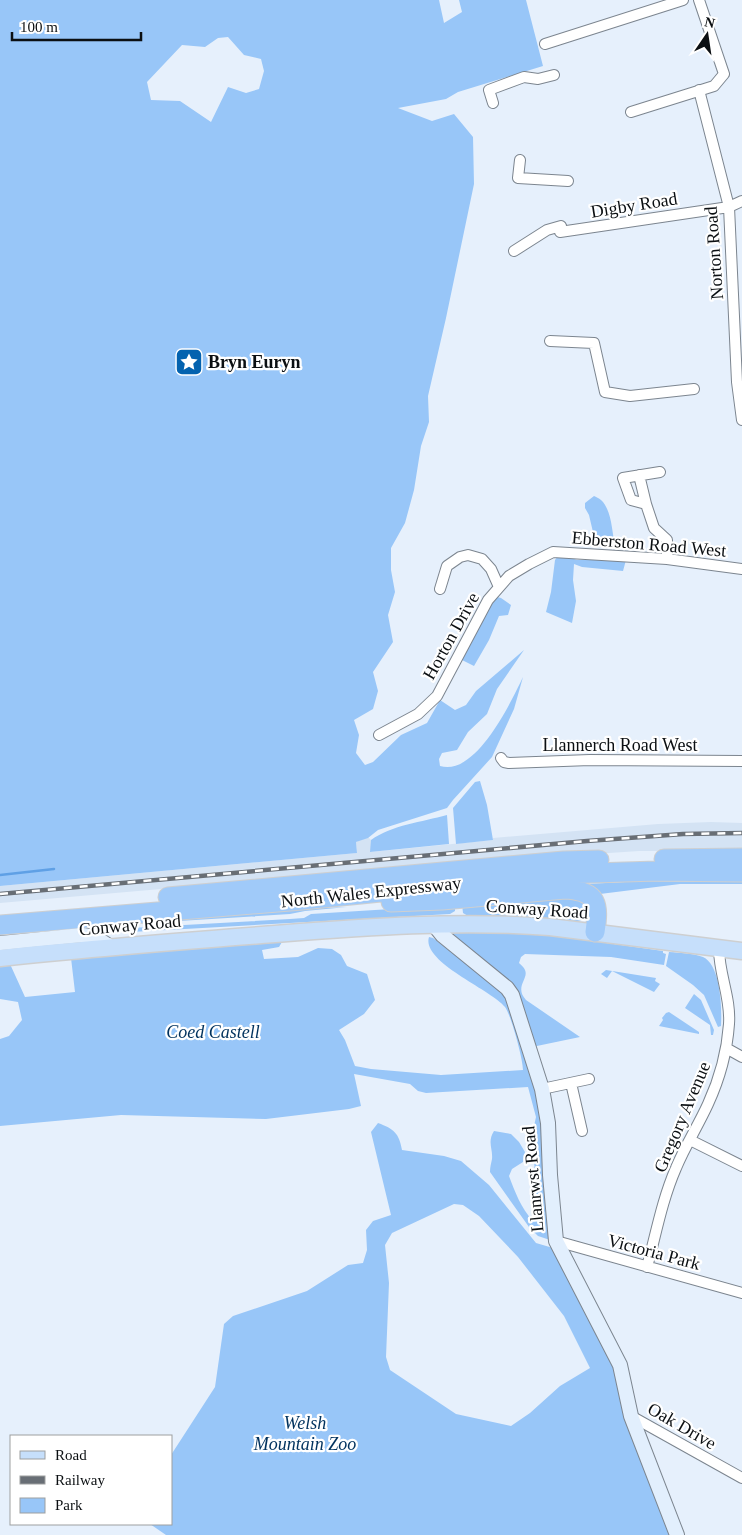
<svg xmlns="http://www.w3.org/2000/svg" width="742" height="1535" viewBox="0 0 742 1535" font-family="Georgia,serif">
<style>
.built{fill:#d4e3f4}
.green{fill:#98c6f8;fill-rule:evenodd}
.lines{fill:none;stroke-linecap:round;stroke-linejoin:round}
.stream{stroke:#5fa0e5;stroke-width:2.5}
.street-casing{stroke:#7c858f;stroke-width:12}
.secondary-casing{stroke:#7c858f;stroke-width:16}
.primary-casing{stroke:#cecfd0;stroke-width:19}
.highway-casing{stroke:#cecfd0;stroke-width:21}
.street{stroke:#fff;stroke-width:10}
.secondary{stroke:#e2effd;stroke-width:14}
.primary{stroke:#c6dffb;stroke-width:16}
.highway{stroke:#a0caf9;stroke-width:19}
.rail-casing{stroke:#686e75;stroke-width:4.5}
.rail{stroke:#fff;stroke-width:2.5;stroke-dasharray:8;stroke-linecap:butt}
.labels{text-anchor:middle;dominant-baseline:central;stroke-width:4.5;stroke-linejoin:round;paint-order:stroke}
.street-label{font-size:18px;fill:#0b0f12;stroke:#fff}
.poi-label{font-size:18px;font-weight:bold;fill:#0b0f12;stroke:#fff;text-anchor:start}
.park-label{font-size:18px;font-style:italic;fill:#01325e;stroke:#fff}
</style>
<rect width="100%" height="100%" fill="#e6f0fc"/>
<path class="built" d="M711,822L742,823V851H639L447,864L0,903V886L357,853L356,842L368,837L371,840V852L493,840V838L658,824Z"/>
<path class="green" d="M0,0H439L444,23L462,12L459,0H526L543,66L458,92L446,99L398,108L432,121L454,114L473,137L474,184L446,318L428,396L429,422L421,446L414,490L405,523L391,548V570L395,592L388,615L393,642L373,672L378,691L373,709L354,720L359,735L356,753L365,765L373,762L401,735L427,723L440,700L455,710L466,705L476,691L524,650L497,689L487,714L468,732L457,750L442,753L439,759L440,766C476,777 511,702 523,677L514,709L492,757L453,800L447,808L378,830L368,838L356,842L357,853L0,886ZM228,37L244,55L261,59L264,71L259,89L246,93L228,87L211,122L180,101L151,100L147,82L182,45L205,47L218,38Z
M594,496C596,497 599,498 601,500C612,510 612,533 615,546L596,545L589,515L585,508V503Z
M558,556H565L577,560H626L623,571L582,567L574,564L573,580L576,601L572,623L546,612L551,592L555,560Z
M494,596L501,598L511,605L508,615L499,616L489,640L474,666L460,659Z
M480,781L487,805L493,840L456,844L453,808L475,782Z
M447,815L449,844L370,852L371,840C392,825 422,822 447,815Z
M644,881L742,882V884H680L600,894L586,884Z
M569,893L587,900L588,921L586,919L577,921L522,916H468L463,913L462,904Z
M455,905V911L450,914L131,932L113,929L290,919L304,918L311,914Z
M347,907L305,911L290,914L114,925L109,926L106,928L88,926L256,911Z
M522,931L663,951V953L666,954L664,965L611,957L525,954L521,957L519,963C521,965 524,967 525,970C529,979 514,987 526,1000L580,1037L532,1047L516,994L452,935L454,933Z
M429,937L433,938L503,992L507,996L540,1099L550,1240L538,1236L529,1227L490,1172C490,1167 491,1164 492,1159C493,1148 487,1142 494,1131L511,1134L519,1142L525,1152L523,1162L512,1169L509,1176C515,1192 521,1208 533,1221L537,1220L541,1212L536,1201L534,1157L528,1134L534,1126L536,1117L528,1087L426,1093L418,1091L410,1084L354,1074L361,1106L349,1109L266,1119L121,1115L0,1126V1039L9,1036L22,1020L18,1002L0,999V966L10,964L25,997L75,992L71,958L282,942L279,947L262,950L264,959L298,957L318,948L332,949L341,955L347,966L367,974L375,1000L364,1014L339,1030L345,1040L355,1066L371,1069L441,1075L523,1070C523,1059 511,1015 505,1007C492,990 421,962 429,937Z
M669,952C680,953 693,953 703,957C721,965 722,1009 721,1026L718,1027L704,995L693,985L666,966Z
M606,970L656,978L655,981L660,984L654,992L612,971L607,978L601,974Z
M694,994L701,1000L714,1030L713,1035H711L710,1025L685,1008Z
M669,1012L699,1032V1034L659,1026L663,1020L662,1018L666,1013Z
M378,1123C394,1129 399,1133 402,1150L444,1156L461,1161L489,1185L536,1243L553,1248L614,1362L677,1535H166L150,1524H171V1455L215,1387L224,1324L233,1316L307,1291L348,1265L363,1263L367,1250L366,1230L373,1221L391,1215L371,1132ZM454,1204L463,1205L479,1216L518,1257L564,1316L590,1368L560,1386L530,1413L511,1426L456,1414L390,1370L386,1357L389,1283L385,1245L392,1233Z"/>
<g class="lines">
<path class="stream" d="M0,875L54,869"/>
<g class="street-casing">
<path id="street" d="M545,44L683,0
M699,90L729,207L737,382L742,420
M493,103L489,90L524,77L538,79L554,75
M631,112L714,86L724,74L699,0
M520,160L518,178L568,181
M560,232L729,207L742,201
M514,251L547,230L561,226
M550,341L594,343L605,392L630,396L694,389
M639,475L646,504L631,500L623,478L660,472
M646,504L654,528L667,540V559
M440,589L447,566L460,557L468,555L482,559L491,569L499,587
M379,735L418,714L437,696L488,600L509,576L529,564L553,552L667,559L742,569
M501,758L504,762L509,763L590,760L742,761
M726,1048L742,1057
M571,1083L582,1131
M542,1089L589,1079
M690,1140L742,1166
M556,1241L742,1293
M647,1267C656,1234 662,1200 676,1168C685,1146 698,1126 708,1104C720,1078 727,1052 729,1024C731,998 719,974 719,949
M631,1416L742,1478"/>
</g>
<g class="secondary-casing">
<path id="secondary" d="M434,925L442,935L507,988L512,995L542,1089L548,1123L550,1175L556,1241L620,1365L631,1416L677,1535
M0,943L82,935L95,937L109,946"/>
</g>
<g class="primary-casing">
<path id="primary" d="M0,958C91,948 183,941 275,934C366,927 459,920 550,927L742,951"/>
</g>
<g class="highway-casing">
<path id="highway" d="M664,859L742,858
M168,897L564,861L599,860
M391,902L442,900L565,889C598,891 599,904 595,932
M0,925L302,900L560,874L657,871L742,872"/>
</g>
<use href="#street" class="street"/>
<use href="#secondary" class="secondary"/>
<use href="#primary" class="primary"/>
<use href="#highway" class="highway"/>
<g class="rail-casing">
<path id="rail" d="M0,894L587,841L683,834L742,833"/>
</g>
<use href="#rail" class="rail"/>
</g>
<defs>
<g id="sight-square" transform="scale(1.4375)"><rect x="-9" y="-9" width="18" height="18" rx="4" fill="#0362af" stroke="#fff"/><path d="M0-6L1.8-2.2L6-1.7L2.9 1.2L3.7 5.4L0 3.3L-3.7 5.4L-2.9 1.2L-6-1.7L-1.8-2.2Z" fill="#fff"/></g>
</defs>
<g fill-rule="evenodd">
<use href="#sight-square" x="189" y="362"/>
</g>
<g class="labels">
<g class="street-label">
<text transform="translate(634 205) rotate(-9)">Digby Road</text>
<text transform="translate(714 253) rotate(-94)">Norton Road</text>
<text transform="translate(649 544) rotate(5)">Ebberston Road West</text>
<text transform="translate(451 636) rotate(-61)">Horton Drive</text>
<text x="620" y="745">Llannerch Road West</text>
<text transform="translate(371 892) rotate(-6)">North Wales Expressway</text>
<text transform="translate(537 909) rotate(4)">Conway Road</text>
<text transform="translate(130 925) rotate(-5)">Conway Road</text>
<text transform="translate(682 1117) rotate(-67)">Gregory Avenue</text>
<text transform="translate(533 1179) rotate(-95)">Llanrwst Road</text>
<text transform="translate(654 1252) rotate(15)">Victoria Park</text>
<text transform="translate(682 1426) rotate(30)">Oak Drive</text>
</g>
<g class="poi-label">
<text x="208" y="362">Bryn Euryn</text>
</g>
<g class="park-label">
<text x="213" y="1032">Coed Castell</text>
<text x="305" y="1423">Welsh<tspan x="305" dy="21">Mountain Zoo</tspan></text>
</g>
</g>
<rect x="10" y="1435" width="162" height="90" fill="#ffffff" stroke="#9d9fa0"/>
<rect x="20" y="1451" width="25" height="8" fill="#c6dffb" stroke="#9d9fa0"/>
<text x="55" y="1460" font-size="15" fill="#0b0f12">Road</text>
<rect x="20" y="1476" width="25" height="8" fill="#686e75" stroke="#9d9fa0"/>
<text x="55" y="1485" font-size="15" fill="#0b0f12">Railway</text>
<rect x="20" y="1498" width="25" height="15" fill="#98c6f8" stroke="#9d9fa0"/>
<text x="55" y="1510" font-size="15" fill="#0b0f12">Park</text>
<g transform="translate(707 35) rotate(13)" stroke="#ffffff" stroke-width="4" paint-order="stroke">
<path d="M0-4L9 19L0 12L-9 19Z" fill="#0b0f12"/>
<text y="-8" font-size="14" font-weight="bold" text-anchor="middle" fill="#0b0f12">N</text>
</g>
<path d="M12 32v8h129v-8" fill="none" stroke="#0b0f12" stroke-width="2.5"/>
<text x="20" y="32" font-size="15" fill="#0b0f12" stroke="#ffffff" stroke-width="4" paint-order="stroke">100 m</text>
</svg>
